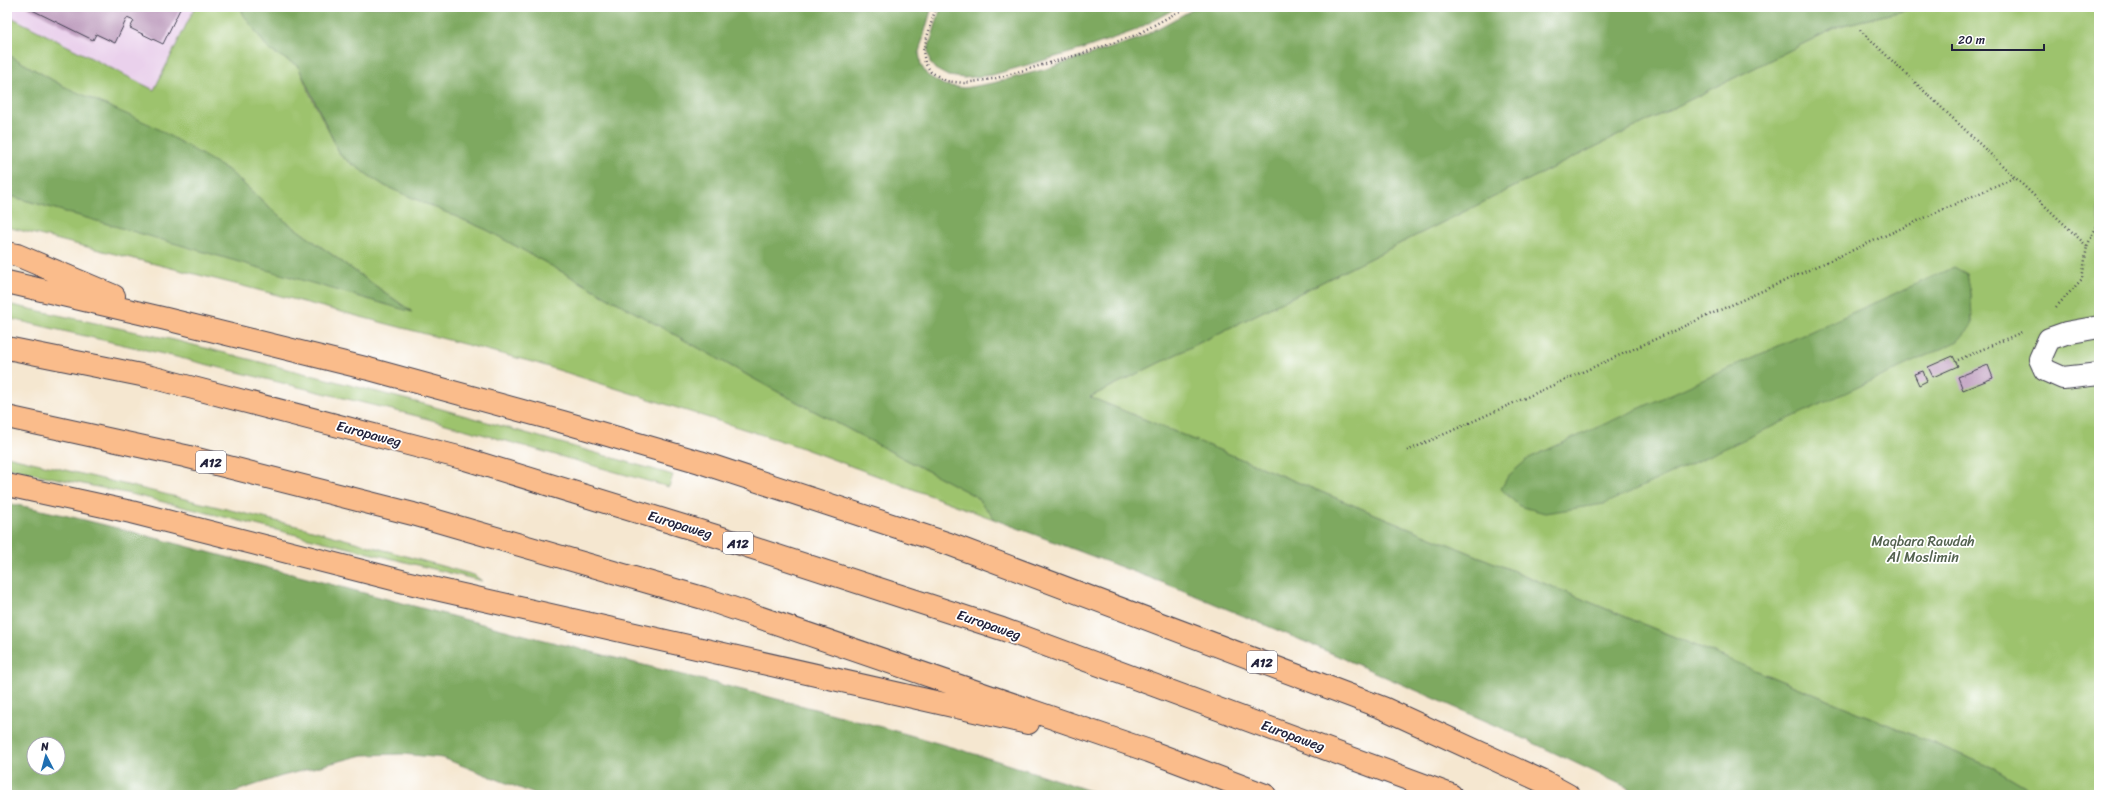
<svg xmlns="http://www.w3.org/2000/svg" width="2106" height="802" viewBox="0 0 2106 802" font-family="Sriracha,sans-serif">
<style>
.built{fill:#ead1ec}
.green{fill:#9dc36d;stroke:#607254;fill-rule:evenodd}
.forest{fill:#7ea960;stroke:#50664e;fill-rule:evenodd}
.building{fill:#ba97ba}
.lines{fill:none;stroke-linecap:round;stroke-linejoin:round}
.minor-casing{stroke:#424051;stroke-width:24}
.highway-casing{stroke:#424051;stroke-width:24}
.path{stroke:#424051;stroke-width:2.5;stroke-dasharray:1 3;stroke-linecap:butt}
.minor{stroke:#fff;stroke-width:22}
.highway{stroke:#fabc8b;stroke-width:22}
.labels{text-anchor:middle;dominant-baseline:central;stroke-width:3.5;stroke-linejoin:round;paint-order:stroke}
.shield{fill:#fff;stroke:#646476;stroke-width:1}
.shield-label{font-size:13px;font-weight:bold;fill:#22223b}
.street-label{font-size:14px;fill:#22223b;stroke:#fff}
.park-label{font-size:14px;fill:#53624f;stroke:#fff}
</style>
<rect width="100%" height="100%" fill="#fff"/>
<filter id="ink" filterUnits="userSpaceOnUse"><feTurbulence type="fractalNoise" baseFrequency=".025" numOctaves="2"/><feDisplacementMap in="SourceGraphic" scale="8" xChannelSelector="R" yChannelSelector="G"/><feConvolveMatrix kernelMatrix="1 2 1 2 8 2 1 2 1" color-interpolation-filters="sRGB"/></filter>
<filter id="wash" filterUnits="userSpaceOnUse"><feTurbulence type="fractalNoise" baseFrequency=".012" numOctaves="4" result="noise"/><feDisplacementMap in="SourceGraphic" scale="16" xChannelSelector="R" yChannelSelector="G"/><feGaussianBlur stdDeviation="0.9" result="paint"/><feColorMatrix in="noise" values="0 0 0 0 0 0 0 0 0 0 0 0 0 0 0 0 0 1.4 0 .05"/><feComposite in="paint" operator="in"/></filter>
<g filter="url(#wash)">
<rect width="100%" height="100%" fill="#f5e7d0"/>
<path class="built" d="M7,7H269L169,161L7,117Z"/>
<path class="green" d="M195,7H241L243,14L269,49L298,66L310,94L341,156L368,175L385,186L487,230L765,385L975,496L996,520L797,446L536,363L239,285L7,227V195L411,311L285,221L228,170L63,86L7,54V15L154,90Z
M1919,7H2099V795H2040L1996,769L1090,397L1839,26ZM1967,274L1971,294L1972,325Z
M7,304L174,340L424,404L673,475L669,487L421,417L172,356L7,318Z
M7,456L305,528L474,575L482,581L135,495L7,468Z"/>
<path class="forest" d="M241,7H932L919,52L921,65L927,75L944,85L964,88L993,83L1046,69L1138,39L1197,7H1919L1839,26L1090,397L1996,769L2040,795H1643L1504,729L1315,646L1177,588L996,520L975,496L765,385L487,230L385,186L368,175L341,156L298,66L269,50L243,14Z
M941,7H1178L1134,31L1080,50L992,75L964,78L948,76L935,69L930,62L928,50Z
M7,54L63,86L151,125L228,170L285,221L412,312L7,195Z
M1954,267L1967,274L1971,294L1972,325L1958,341L1604,504L1545,513L1519,506L1501,489L1508,476L1529,458Z
M7,503C80,517 151,537 223,556C318,581 414,606 509,631C708,682 908,728 1102,795H537L443,758L402,754L363,755L282,776L225,795H7ZM34,744H58V768H34Z"/>
<g id="blocks">
<path class="building" d="M26,7H181L163,44L130,28L134,21L127,18L115,43L96,34L93,40Z
M1953,356L1958,366L1933,377L1928,367Z
M1988,365L1993,378L1963,390L1958,377Z
M1923,371L1927,381L1919,385L1914,374Z"/>
</g>
</g>
<g filter="url(#ink)">
<use href="#blocks" fill-opacity="0" stroke="#424051" stroke-width="1"/>
<g class="lines">
<g class="minor-casing">
<path id="minor" d="M2099,327L2066,333L2049,339L2040,359L2045,370L2063,378L2099,374"/>
</g>
<g class="highway-casing">
<path id="highway" d="M7,253L17,255L114,296
M7,282L166,319L369,369L563,422L700,462L949,544L1383,708L1546,783L1568,795
M7,348L151,377L462,458L719,537L1002,629L1451,795
M7,417L185,456L413,514L703,598L1149,751L1265,795
M7,485L131,512L405,582L1028,723"/>
</g>
<path class="path" d="M936,7L923,51L925,63L931,72L946,81L964,83L993,79L1081,54L1136,35L1187,7
M1860,30L2087,246
M2056,307L2082,279L2087,246L2099,222
M1958,360L2022,332
M1407,451L2013,178"/>
<use href="#minor" class="minor"/>
<use href="#highway" class="highway"/>
</g>
</g>
<g class="labels">
<g class="shield">
<rect x="196" y="451" width="30" height="22" rx="3"/>
<rect x="723" y="532" width="30" height="22" rx="3"/>
<rect x="1247" y="651" width="30" height="22" rx="3"/>
</g>
<g class="shield-label">
<text x="211" y="462">A12</text>
<text x="738" y="543">A12</text>
<text x="1262" y="662">A12</text>
</g>
<g class="street-label">
<text transform="translate(369 434) rotate(15)">Europaweg</text>
<text transform="translate(680 525) rotate(17)">Europaweg</text>
<text transform="translate(989 625) rotate(19)">Europaweg</text>
<text transform="translate(1293 736) rotate(20)">Europaweg</text>
</g>
<g class="park-label">
<text x="1923" y="541">Maqbara Rawdah<tspan x="1923" dy="16">Al Moslimin</tspan></text>
</g>
</g>
<rect width="2106" height="802" fill="none" stroke="#fff" stroke-width="24"/>
<g transform="translate(46 756) rotate(354)"><circle r="19" fill="#ffffff" stroke="#a7a7b1"/>
<path d="M0-3L7 15L0 10L-7 15Z" fill="#1f6fb2"/>
<text y="-6" font-size="11" font-weight="bold" text-anchor="middle" fill="#22223b">N</text>
</g>
<path d="M1952 44v6h92v-6" fill="none" stroke="#22223b" stroke-width="2"/>
<text x="1958" y="44" font-size="12" fill="#22223b" stroke="#ffffff" stroke-width="3" paint-order="stroke">20 m</text>
</svg>
